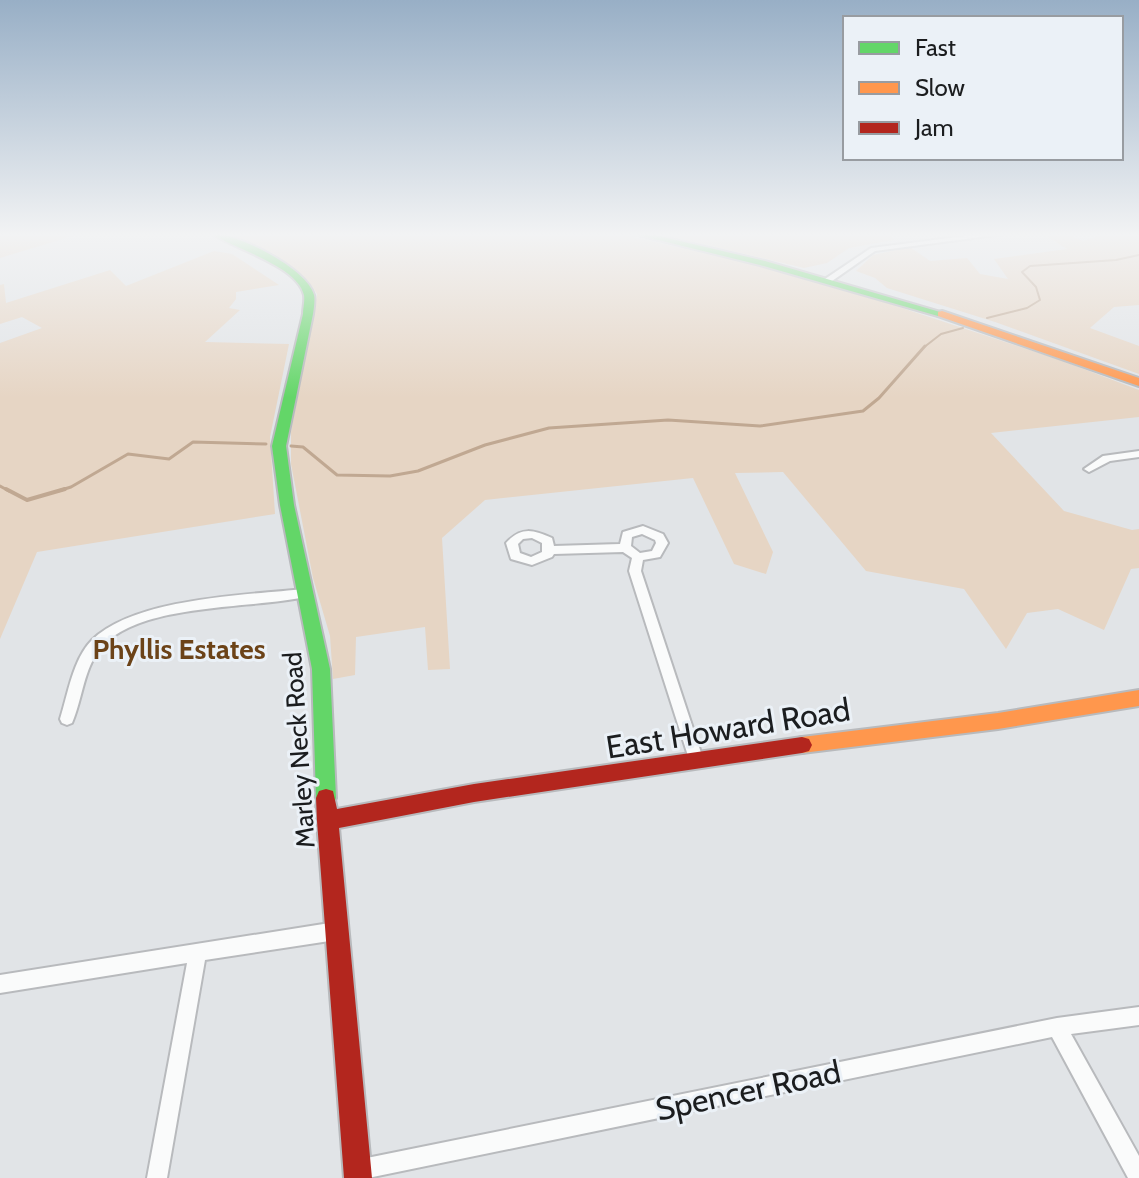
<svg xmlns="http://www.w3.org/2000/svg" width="1139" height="1178" viewBox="0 0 1139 1178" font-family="Cabin,sans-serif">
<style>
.green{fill:#e6d5c4}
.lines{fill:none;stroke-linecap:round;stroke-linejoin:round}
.stream-far2{stroke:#c0a892;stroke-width:2}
.stream-far1{stroke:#c0a892;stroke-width:3}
.stream{stroke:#c0a892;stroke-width:4}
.street-casing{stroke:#b8babd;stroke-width:4}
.fast-casing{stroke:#b8babd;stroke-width:4}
.slow-casing{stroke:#b8babd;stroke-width:4}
.jam-casing{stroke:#b8babd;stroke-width:4}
.street{fill:#fafbfb;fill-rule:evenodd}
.fast{fill:#63d668;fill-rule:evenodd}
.slow{fill:#ff974d;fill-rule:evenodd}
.jam{fill:#b3261e;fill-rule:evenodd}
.labels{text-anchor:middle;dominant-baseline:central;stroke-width:6;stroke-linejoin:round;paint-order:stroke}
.street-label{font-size:26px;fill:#1b1d1f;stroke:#ebf1f7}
.neighbourhood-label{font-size:28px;font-weight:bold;fill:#6c4318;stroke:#ebf1f7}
.near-street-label{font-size:32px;fill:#1b1d1f;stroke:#ebf1f7}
</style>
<rect width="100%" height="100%" fill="#e1e4e7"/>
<path class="green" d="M0,233H82L0,258Z
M228,233H616L747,263L890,304L1060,360L1139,390V417L991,433L1064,511L1132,530L1139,529V568L1131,569L1104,630L1058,609L1027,613L1006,649L964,589L866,571L783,472L735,473L773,552L766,574L734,564L693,478L485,500L442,538L450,669L428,670L425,627L356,637L355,675L333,679L330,636L313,578L291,464V432L317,294C301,264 257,249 228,233Z
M656,233H888L893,240L849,248L827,263L804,268Z
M1042,233H1065L1083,241L1107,233H1139V305L1114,307L1090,328L1139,346V374L995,322L887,288L875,278L856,271L873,255L910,247L930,261L967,258L980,274L1008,279L994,259L1067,249Z
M214,251L232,254L279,285L236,292V299L229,308L240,310L205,342L289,344L270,437L275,514L37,552L0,639V343L42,328L22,317L0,324V285L4,284L6,303L110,270L126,286Z"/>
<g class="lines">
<path class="stream-far2" d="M987,318L1027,308L1040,300L1036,287L1022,272L1030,266L1116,260L1139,255
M923,348L941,334L963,328"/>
<path class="stream-far1" d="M291,446L303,447L337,475L390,476L418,471L485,445L549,428L668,420L760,426L863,411L879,398L925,346
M0,486L9,491
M58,491L71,487L128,454L169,459L193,442L266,444"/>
<path class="stream" d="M6,489L27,500L65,489"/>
<g class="street-casing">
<path id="street" d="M989,233H1011L875,251L832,281L825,279L871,248Z
M1139,451V457L1110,461L1089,472L1084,469L1103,456Z
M643,526L663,534L668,543L660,557L643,560L641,571L704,762L702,767L697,768L692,767L690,762L629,571L632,558L623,552L554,554L552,557L532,565L511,559L506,543C522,526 533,530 552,538L554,546L620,544L623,532ZM642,534L655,540L656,543L652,551L640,553L631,546L632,537ZM532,538L542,543V552L531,557L520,553L518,544L523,539Z
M305,589L311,593L309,596C255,610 131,601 97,653C83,674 82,700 72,723L67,725L62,723L60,719C68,694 73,659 92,640C135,598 247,595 305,589Z
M336,922L342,925L345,931L342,937L336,940L205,960L167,1178H147L187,963L0,993V975Z
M1139,1007V1025L1071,1034L1139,1156V1178H1128L1052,1037L368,1178H351L347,1170L350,1163L357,1160L1057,1018Z"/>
</g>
<g class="fast-casing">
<path id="fast" d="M211,233C236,233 307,268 314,295C315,300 314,308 313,314L286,446L294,505L330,669L336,798L333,805L326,807L319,805L316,798L312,669L280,505L272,446L303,314C303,308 305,301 304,295C297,265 233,249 211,233Z
M630,233H646L765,261L947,314L938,316L760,265Z"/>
</g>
<g class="slow-casing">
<path id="slow" d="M942,311L1139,378V386L938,316V312Z
M1139,690V706L998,729L802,753L795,751L792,745L795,739L802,737L998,713Z"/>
</g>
<g class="jam-casing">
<path id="jam" d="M802,737L809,739L812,745L809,751L802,753L474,802L339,828L372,1178H344L317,821L316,798L319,791L326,789L333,791L337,809L474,784Z"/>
</g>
<use href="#street" class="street"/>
<use href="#fast" class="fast"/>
<use href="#slow" class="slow"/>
<use href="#jam" class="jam"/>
</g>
<linearGradient id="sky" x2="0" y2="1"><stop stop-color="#98afc6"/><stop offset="0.59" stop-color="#f2f3f4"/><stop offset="1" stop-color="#f2f3f4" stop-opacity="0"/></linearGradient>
<rect width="1139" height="398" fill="url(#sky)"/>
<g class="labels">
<g class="street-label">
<text transform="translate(299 750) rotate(-94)">Marley Neck Road</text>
</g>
<g class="neighbourhood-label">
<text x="179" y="649">Phyllis Estates</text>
</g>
<g class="near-street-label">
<text transform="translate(728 728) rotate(-9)">East Howard Road</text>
<text transform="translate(748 1090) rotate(-12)">Spencer Road</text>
</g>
</g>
<rect x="843" y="16" width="280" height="144" fill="#ebf1f7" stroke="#989ca1" stroke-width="2"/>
<rect x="859" y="42" width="40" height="12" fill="#63d668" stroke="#989ca1" stroke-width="2"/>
<text x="915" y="56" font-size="24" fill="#1b1d1f">Fast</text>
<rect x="859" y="82" width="40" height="12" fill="#ff974d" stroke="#989ca1" stroke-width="2"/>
<text x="915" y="96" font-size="24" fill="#1b1d1f">Slow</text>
<rect x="859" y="122" width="40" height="12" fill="#b3261e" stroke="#989ca1" stroke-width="2"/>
<text x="915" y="136" font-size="24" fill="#1b1d1f">Jam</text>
</svg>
